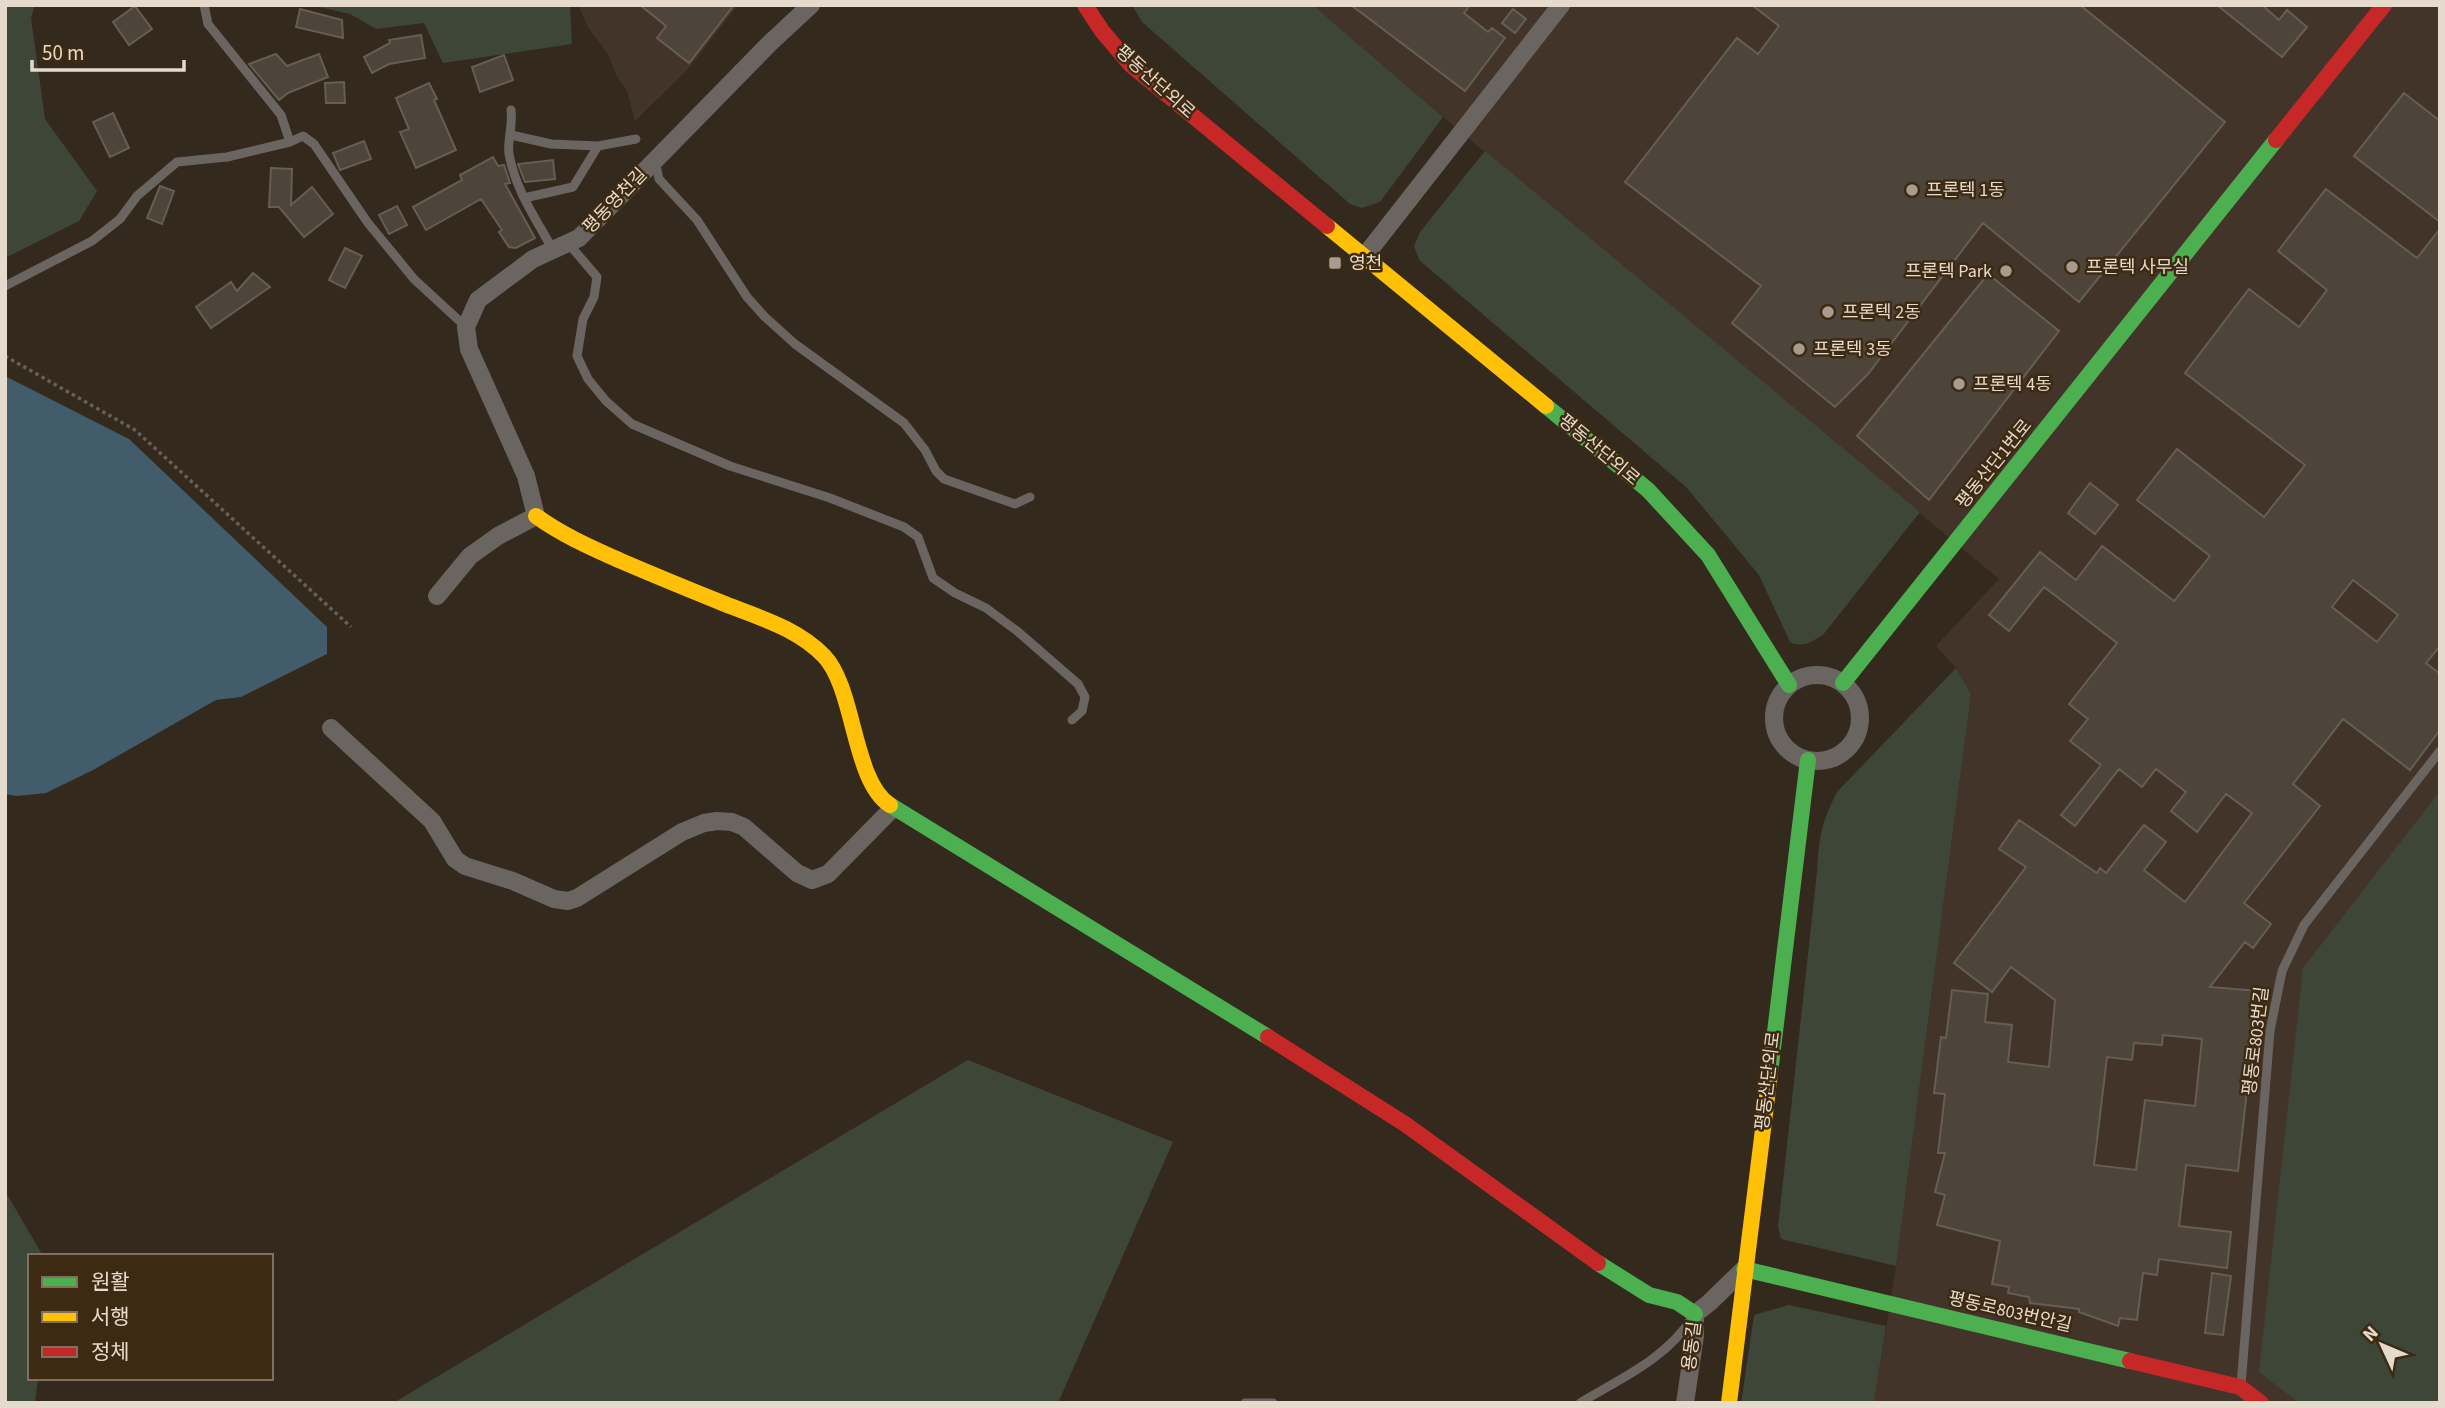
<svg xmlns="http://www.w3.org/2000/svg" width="2445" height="1408" viewBox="0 0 2445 1408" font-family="'Source Sans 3','Noto Sans KR',sans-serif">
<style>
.industrial{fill:#433429}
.green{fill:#3e4637}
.water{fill:#425c6c}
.building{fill:#4d443a;stroke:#665d53;stroke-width:2;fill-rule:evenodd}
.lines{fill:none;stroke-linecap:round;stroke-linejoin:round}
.path{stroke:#67605a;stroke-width:3.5;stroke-dasharray:3.5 3.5;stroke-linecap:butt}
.lane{stroke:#6b6562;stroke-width:9}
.street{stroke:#6b6562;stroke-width:18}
.fast{stroke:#4caf50;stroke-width:16}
.slow{stroke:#ffc107;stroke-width:16}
.jam{stroke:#c62828;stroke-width:16}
.poi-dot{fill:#a79c8f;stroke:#3d2a13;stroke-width:2.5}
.labels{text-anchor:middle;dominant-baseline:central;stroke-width:5;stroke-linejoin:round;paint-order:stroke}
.street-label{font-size:18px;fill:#e6dacc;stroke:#3d2a13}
.poi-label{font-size:18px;fill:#e6dacc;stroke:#3d2a13;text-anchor:start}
</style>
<rect width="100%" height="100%" fill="#33291d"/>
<path class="industrial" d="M578,5H738L688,69L635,121L627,91L617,77L608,54L589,29Z
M1313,5H2440V1403H1874L1896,1266L1971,694L1956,668L1936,646L1999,579L1443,117Z"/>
<path class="green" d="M5,5H35L31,18L45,119L97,191L79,221L5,258Z
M310,5H570L572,44L443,63L424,23L376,29L350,14Z
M1132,5H1313L1443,117L1380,202L1362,208L1350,204L1142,22Z
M1485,151L1920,512L1823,635C1811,642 1803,648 1790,642L1759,575L1686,487L1419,260L1414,246L1420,232Z
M1956,668L1971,694L1896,1266L1781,1239L1778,1227L1817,872C1819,837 1821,823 1837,792Z
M2440,791V1403H2299L2259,1372L2303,968Z
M968,1060L1173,1142L1058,1403H393Z
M5,1191L43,1256H30V1378H38L35,1403H5Z
M1789,1305L1886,1326L1874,1403H1741L1754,1315Z"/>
<path class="water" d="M5,376L129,439L327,627V654L241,697L216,700L93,770L46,793L17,796L5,794Z"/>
<path class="building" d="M640,5H734L689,63L657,38L666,26Z
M1351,5H1470L1464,13L1488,32L1492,28L1505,38L1465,91Z
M1752,5H2080L2225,122L2079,302L1983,223L1868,374L1835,407L1732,323L1761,286L1625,182L1737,38L1758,54L1779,26Z
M2217,5H2262L2279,20L2287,10L2307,27L2282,57Z
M135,6L152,29L129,45L113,22Z
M300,9L342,20L343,38L296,27Z
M1513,9L1526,19L1515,33L1502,23Z
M421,35L425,58L389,64L372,73L364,57L390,43L389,40Z
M276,54L287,66L319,54L328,77L288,93L279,100L249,64Z
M504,55L513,80L480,92L472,67Z
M344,82L345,103H326L325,83Z
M429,83L437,99L434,100L456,150L416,168L400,132L409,129L396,98Z
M2404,93L2440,121V222L2354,156Z
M113,113L129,148L110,157L93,122Z
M364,141L371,159L340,170L333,153Z
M493,157L498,166L504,165L510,183L505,184L535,238L516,248L509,247L499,232L502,230L481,199L426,230L413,207L462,180L460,175Z
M553,160L555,179L525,182L518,164Z
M271,168L292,169L291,205L312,187L333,214L304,237L279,207H269Z
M160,186L174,191L162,224L147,218Z
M2326,189L2417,258L2440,229V646L2426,663L2440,674V730L2410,770L2343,719L2293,784L2320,806L2244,903L2271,924L2253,948L2245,942L2210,987L2258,991L2238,1171L2186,1165L2179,1226L2231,1232L2227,1268L2159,1259L2157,1275L2143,1273L2137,1320L2120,1318L2118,1326L2079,1312V1309L2030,1303L2029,1297L2008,1293L2009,1287L1992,1284L2000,1241L1937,1225L1945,1195L1935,1192L1945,1153H1938L1945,1094L1934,1093L1941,1037L1946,1038L1952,990L1988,994L1985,1022L2012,1025L2008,1062L2049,1067L2055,1000L2011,967L1992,992L1954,963L2026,867L1999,849L2019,820L2097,873L2100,868L2106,873L2144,825L2166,842L2144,870L2185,902L2252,813L2226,794L2197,832L2171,811L2186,792L2156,769L2142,787L2119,769L2075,826L2061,815L2101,765L2070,741L2088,719L2069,704L2117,643L2044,587L2009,631L1989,615L2040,552L2076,580L2102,546L2174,601L2210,556L2137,500L2177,449L2264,517L2305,465L2185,373L2249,289L2299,327L2327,290L2278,251ZM2353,580L2398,615L2377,642L2332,607ZM2163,1035L2202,1039L2195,1106L2145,1100L2136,1170L2094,1165L2107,1057L2132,1060L2134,1043L2162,1045Z
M397,206L407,225L389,234L379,215Z
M345,248L362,256L345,288L329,280Z
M253,273L270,287L211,328L196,307L231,282L237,291Z
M1988,274L2059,331L1929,500L1857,436Z
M2090,483L2118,505L2095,534L2068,513Z
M2212,1273L2231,1276L2223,1335L2205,1333Z"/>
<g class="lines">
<path class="path" d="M5,356L135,430L351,627"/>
<path class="lane" d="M204,5L208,24L281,115L290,142
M511,110C513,126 507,142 509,154C515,189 536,219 553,250
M511,135L551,144L598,146L636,139
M655,161L659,179L697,220L747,297L765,317L795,344L904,423L925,450L936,471L944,479L1015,504L1030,497
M524,198L573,187L598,146
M568,243L597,277L594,297L583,319L577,356L588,379L606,401L632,424L730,466L830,498L904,527L918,537L933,578L955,593L986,608L1017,631L1078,684L1085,697L1082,711L1072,720
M5,286L92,241L120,219L137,196L177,162L227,157L290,142L303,136L314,144L368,223L414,279L466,327
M2241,1385L2270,1031L2282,971L2304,925L2440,751
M1245,1403H1273
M1580,1403C1621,1378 1666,1359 1692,1318"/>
<path class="street" d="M1364,257L1561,5
M437,596L470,556L498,536L536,516L526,476L469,349L466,327L478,300L533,259L579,238L770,43L811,5
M1774 718a43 43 0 1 1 86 0a43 43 0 1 1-86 0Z
M331,728L432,821L455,859L465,866L513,881L554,899L568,901L577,898L682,832L704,823L717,821L732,822L744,827L797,873L812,880L828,874L893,808
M1685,1403L1695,1336V1314L1709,1303L1744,1269"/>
<path class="fast" d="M1546,406L1648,490L1708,555L1789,685
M1843,683L2276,140
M890,805L1268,1037
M1770,1073L1808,760
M1598,1263L1649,1295L1677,1302L1695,1314
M1744,1269L2130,1361"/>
<path class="slow" d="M1327,226L1546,406
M536,516C562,535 592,548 621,561C656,576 690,590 725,604C760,618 797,628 824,656C855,688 853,782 890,805
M1729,1403L1770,1073"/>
<path class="jam" d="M1085,5L1102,31L1131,65L1327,226
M2276,140L2384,5
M1268,1037L1405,1124L1598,1263
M2130,1361L2240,1387L2261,1403"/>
</g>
<g class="poi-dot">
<circle cx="1912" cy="190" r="7"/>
<rect x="1328" y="256" width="14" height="14" rx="3.5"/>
<circle cx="2072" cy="267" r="7"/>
<circle cx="2006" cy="271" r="7"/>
<circle cx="1828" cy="312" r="7"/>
<circle cx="1799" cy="349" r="7"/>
<circle cx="1959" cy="384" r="7"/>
</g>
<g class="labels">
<g class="street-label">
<text transform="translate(1155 82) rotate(42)">평동산단외로</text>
<text transform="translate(615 201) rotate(-46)">평동영천길</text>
<text transform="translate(1599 450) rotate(40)">평동산단외로</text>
<text transform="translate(1994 464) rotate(-51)">평동산단1번로</text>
<text transform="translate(2256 1041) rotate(-83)">평동로803번길</text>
<text transform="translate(1768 1081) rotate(-83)">평동산단외로</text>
<text transform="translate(2010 1312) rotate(13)">평동로803번안길</text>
<text transform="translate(1692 1346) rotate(-83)">용동길</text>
</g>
<g class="poi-label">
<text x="1926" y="190">프론텍 1동</text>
<text x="1349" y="263">영천</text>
<text x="2086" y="267">프론텍 사무실</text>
<text x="1992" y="271" text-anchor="end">프론텍 Park</text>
<text x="1842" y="312">프론텍 2동</text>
<text x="1813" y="349">프론텍 3동</text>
<text x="1973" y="384">프론텍 4동</text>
</g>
</g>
<rect width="2445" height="1408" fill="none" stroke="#e6dacc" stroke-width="14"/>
<rect x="28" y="1254" width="245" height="126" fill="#3d2a13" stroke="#81705d" stroke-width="2"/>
<rect x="42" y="1277" width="35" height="10" fill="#4caf50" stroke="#81705d" stroke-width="2"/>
<text x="91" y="1289" font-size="21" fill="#e6dacc">원활</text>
<rect x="42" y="1312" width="35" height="10" fill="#ffc107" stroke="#81705d" stroke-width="2"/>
<text x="91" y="1324" font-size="21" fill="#e6dacc">서행</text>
<rect x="42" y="1347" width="35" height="10" fill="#c62828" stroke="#81705d" stroke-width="2"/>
<text x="91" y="1359" font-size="21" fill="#e6dacc">정체</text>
<g transform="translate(2382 1345) rotate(314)" stroke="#3d2a13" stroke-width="5" paint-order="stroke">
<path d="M0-5L12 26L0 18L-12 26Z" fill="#e6dacc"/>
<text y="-10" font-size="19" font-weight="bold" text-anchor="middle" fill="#e6dacc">N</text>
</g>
<path d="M32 60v10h152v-10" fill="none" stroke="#e6dacc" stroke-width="3.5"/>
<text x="42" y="60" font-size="21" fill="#e6dacc" stroke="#3d2a13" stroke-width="5" paint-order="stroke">50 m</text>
</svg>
